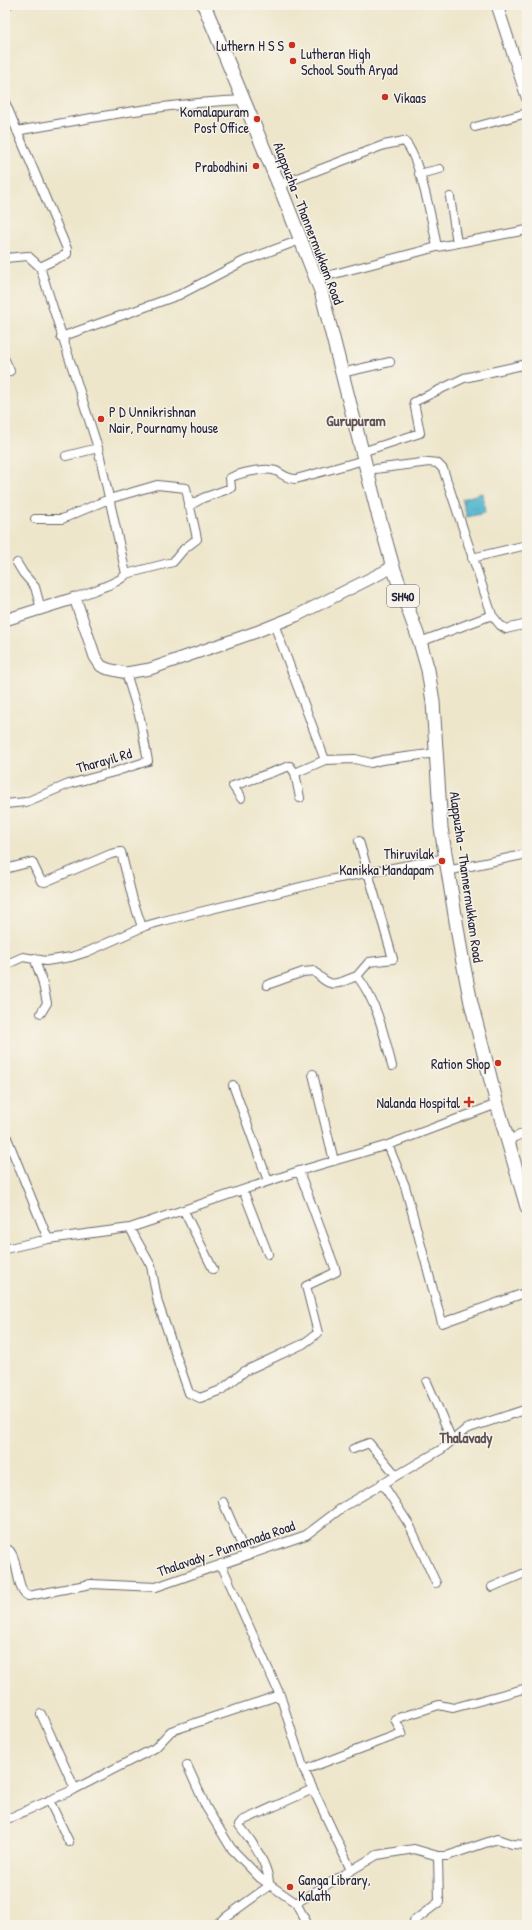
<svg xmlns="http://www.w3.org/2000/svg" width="532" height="1930" viewBox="0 0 532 1930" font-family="'Patrick Hand',sans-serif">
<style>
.water{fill:url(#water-ripples);stroke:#386c84}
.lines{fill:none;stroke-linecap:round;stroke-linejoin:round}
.minor-casing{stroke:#69676d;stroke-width:10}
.secondary-casing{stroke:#69676d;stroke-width:13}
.primary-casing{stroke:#69676d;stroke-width:15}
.minor{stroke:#fff;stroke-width:8}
.secondary{stroke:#fff;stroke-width:11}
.primary{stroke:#fff;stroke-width:13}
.poi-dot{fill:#c8321e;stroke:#f7f3e8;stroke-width:1.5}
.labels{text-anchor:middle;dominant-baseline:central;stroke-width:3;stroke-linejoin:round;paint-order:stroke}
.shield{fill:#f7f3e8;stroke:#62616f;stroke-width:1}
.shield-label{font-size:13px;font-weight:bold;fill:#22223b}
.poi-label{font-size:14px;fill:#22223b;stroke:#f7f3e8;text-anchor:end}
.street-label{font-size:14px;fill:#22223b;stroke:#f7f3e8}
.neighbourhood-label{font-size:15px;font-weight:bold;fill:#5f5358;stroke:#f7f3e8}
</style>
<defs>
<pattern id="water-ripples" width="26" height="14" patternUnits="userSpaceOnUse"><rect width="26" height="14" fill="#4fb6cd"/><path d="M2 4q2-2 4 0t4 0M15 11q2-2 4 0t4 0" fill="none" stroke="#4194a8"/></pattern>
</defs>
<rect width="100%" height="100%" fill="#f7f3e8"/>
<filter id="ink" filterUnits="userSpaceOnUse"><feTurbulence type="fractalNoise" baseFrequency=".025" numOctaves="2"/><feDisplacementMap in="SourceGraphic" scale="8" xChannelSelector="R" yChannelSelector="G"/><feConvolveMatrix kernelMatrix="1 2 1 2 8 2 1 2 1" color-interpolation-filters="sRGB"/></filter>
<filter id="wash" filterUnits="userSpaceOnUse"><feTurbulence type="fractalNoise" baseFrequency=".012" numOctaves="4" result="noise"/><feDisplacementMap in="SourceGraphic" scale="16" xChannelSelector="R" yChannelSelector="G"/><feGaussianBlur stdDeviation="0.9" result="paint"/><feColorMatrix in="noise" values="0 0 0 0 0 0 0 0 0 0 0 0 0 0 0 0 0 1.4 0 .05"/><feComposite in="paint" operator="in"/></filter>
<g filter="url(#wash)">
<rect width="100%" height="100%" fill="#eee6cb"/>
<path class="water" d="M482,493L485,513L467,517L462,499Z"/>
</g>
<g filter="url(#ink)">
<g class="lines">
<g class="minor-casing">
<path id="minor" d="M5,6L8,5
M5,102L67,249V254L40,267
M475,127L527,113
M17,131C93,118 166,103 243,100
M419,174L440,169
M279,185L384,145L404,141C419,154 433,225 437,247
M450,197L457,243
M5,258L28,256L40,267L98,448L126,574C121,583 87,592 75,598
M315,279L437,247L527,230
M61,337L179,295L244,261L300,240
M5,360L10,371L5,372
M341,373L390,362
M362,452L420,433L414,402L464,378L527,364
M66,456L98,448
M367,470L429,462L437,463L443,469L492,615L500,625L506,629L527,624
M189,506L203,498L231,488L230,478C239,473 266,467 276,471C284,475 287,479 296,479L364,460
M35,519H62L109,499L157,485L186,488C189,506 194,522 197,539L184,549L173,562L126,574
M472,558L527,545
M17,563L23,573L35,587L41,609
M274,624L325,760
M420,642L492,615
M241,798L233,786L290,766L295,773
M300,798L295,773L325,760L355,759L371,763L382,760L437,753
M5,804L26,802L69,784L114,772L148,761L140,718L126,673
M359,841L393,959L369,962L357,976C377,1001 384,1035 392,1066
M5,869L32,862L41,881L45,882L111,854L121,852L133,900L142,927
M447,871L527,854
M34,958L42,980L47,1003L41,1013
M5,965L23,957L46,961L71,957L87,952L145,926L163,921L329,880L446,858
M267,985L303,972L314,971C332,990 335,984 357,976
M313,1074L334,1161
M233,1085L268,1181
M5,1133L48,1239
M508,1140L527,1132
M388,1145L405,1186L442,1323L527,1292
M243,1190L268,1254
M184,1211L213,1269
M130,1228L151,1266L158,1303L189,1393L200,1398L221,1390L245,1371L303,1344L318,1333L306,1286L336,1272L335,1268L299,1171
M5,1249L48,1239L130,1228L299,1171L388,1145L497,1104
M427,1382L452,1440
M353,1449L369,1443L396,1475
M382,1483L410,1526L436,1583
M223,1502L246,1555
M5,1550H9C19,1560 16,1592 28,1596L91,1584L156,1587L306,1535L343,1507L442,1449L466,1429L527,1409
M221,1564L280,1695L304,1770L351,1870
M492,1587L527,1572
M41,1714L75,1789
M187,1765L206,1807L231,1848L260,1878L296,1903L308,1925
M304,1770L402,1733L395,1719L439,1705L453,1708L527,1688
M49,1800L69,1842
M5,1820L75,1789L155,1748L171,1731L280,1695
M296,1903L377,1855L414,1849L438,1856H447L497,1839L512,1844L527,1845
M215,1925L269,1886C270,1866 251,1840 239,1825L242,1821L313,1789
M415,1925L414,1921L439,1902L438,1856"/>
</g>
<g class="secondary-casing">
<path id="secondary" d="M497,5L527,97
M5,620L75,598L95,657L101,666L108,669L126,673L150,669L256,632L296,616L393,567"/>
</g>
<g class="primary-casing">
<path id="primary" d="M204,5L279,185L321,291L377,510L393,567L420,642L428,670L433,702L441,828L461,952L471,1003L497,1104L527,1207"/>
</g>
<use href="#minor" class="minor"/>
<use href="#secondary" class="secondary"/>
<use href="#primary" class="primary"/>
</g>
</g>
<g class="poi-dot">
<circle cx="292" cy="45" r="4"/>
<circle cx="293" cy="61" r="4"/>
<circle cx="385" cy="97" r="4"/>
<circle cx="257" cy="119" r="4"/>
<circle cx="256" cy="166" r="4"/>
<circle cx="101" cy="419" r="4"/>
<circle cx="442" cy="861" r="4"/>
<circle cx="498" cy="1063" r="4"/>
<path d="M467 1096h4v4h4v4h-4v4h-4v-4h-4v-4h4z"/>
<circle cx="290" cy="1887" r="4"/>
</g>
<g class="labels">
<rect class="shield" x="387" y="585" width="32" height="22" rx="3"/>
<g class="shield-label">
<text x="403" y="596">SH40</text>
</g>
<g class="poi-label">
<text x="284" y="45">Luthern H S S</text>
<text x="301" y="53" text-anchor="start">Lutheran High<tspan x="301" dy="16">School South Aryad</tspan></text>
<text x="393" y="97" text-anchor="start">Vikaas</text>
<text x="249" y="111">Komalapuram<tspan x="249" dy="16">Post Office</tspan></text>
<text x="248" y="166">Prabodhini</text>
<text x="109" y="411" text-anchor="start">P D Unnikrishnan<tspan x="109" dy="16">Nair, Pournamy house</tspan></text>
<text x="434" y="853">Thiruvilak<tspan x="434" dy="16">Kanikka Mandapam</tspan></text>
<text x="490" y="1063">Ration Shop</text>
<text x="460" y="1102">Nalanda Hospital</text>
<text x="298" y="1879" text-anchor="start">Ganga Library,<tspan x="298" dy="16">Kalath</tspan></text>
</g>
<g class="street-label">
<text transform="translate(309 223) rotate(69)">Alappuzha - Thannermukkam Road</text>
<text transform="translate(104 760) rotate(-16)">Tharayil Rd</text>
<text transform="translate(467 877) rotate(82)">Alappuzha - Thannermukkam Road</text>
<text transform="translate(226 1548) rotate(-19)">Thalavady - Punnamada Road</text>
</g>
<g class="neighbourhood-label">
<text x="356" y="420">Gurupuram</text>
<text x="466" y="1437">Thalavady</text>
</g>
</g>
<rect width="532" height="1930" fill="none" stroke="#f7f3e8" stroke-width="20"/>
</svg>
